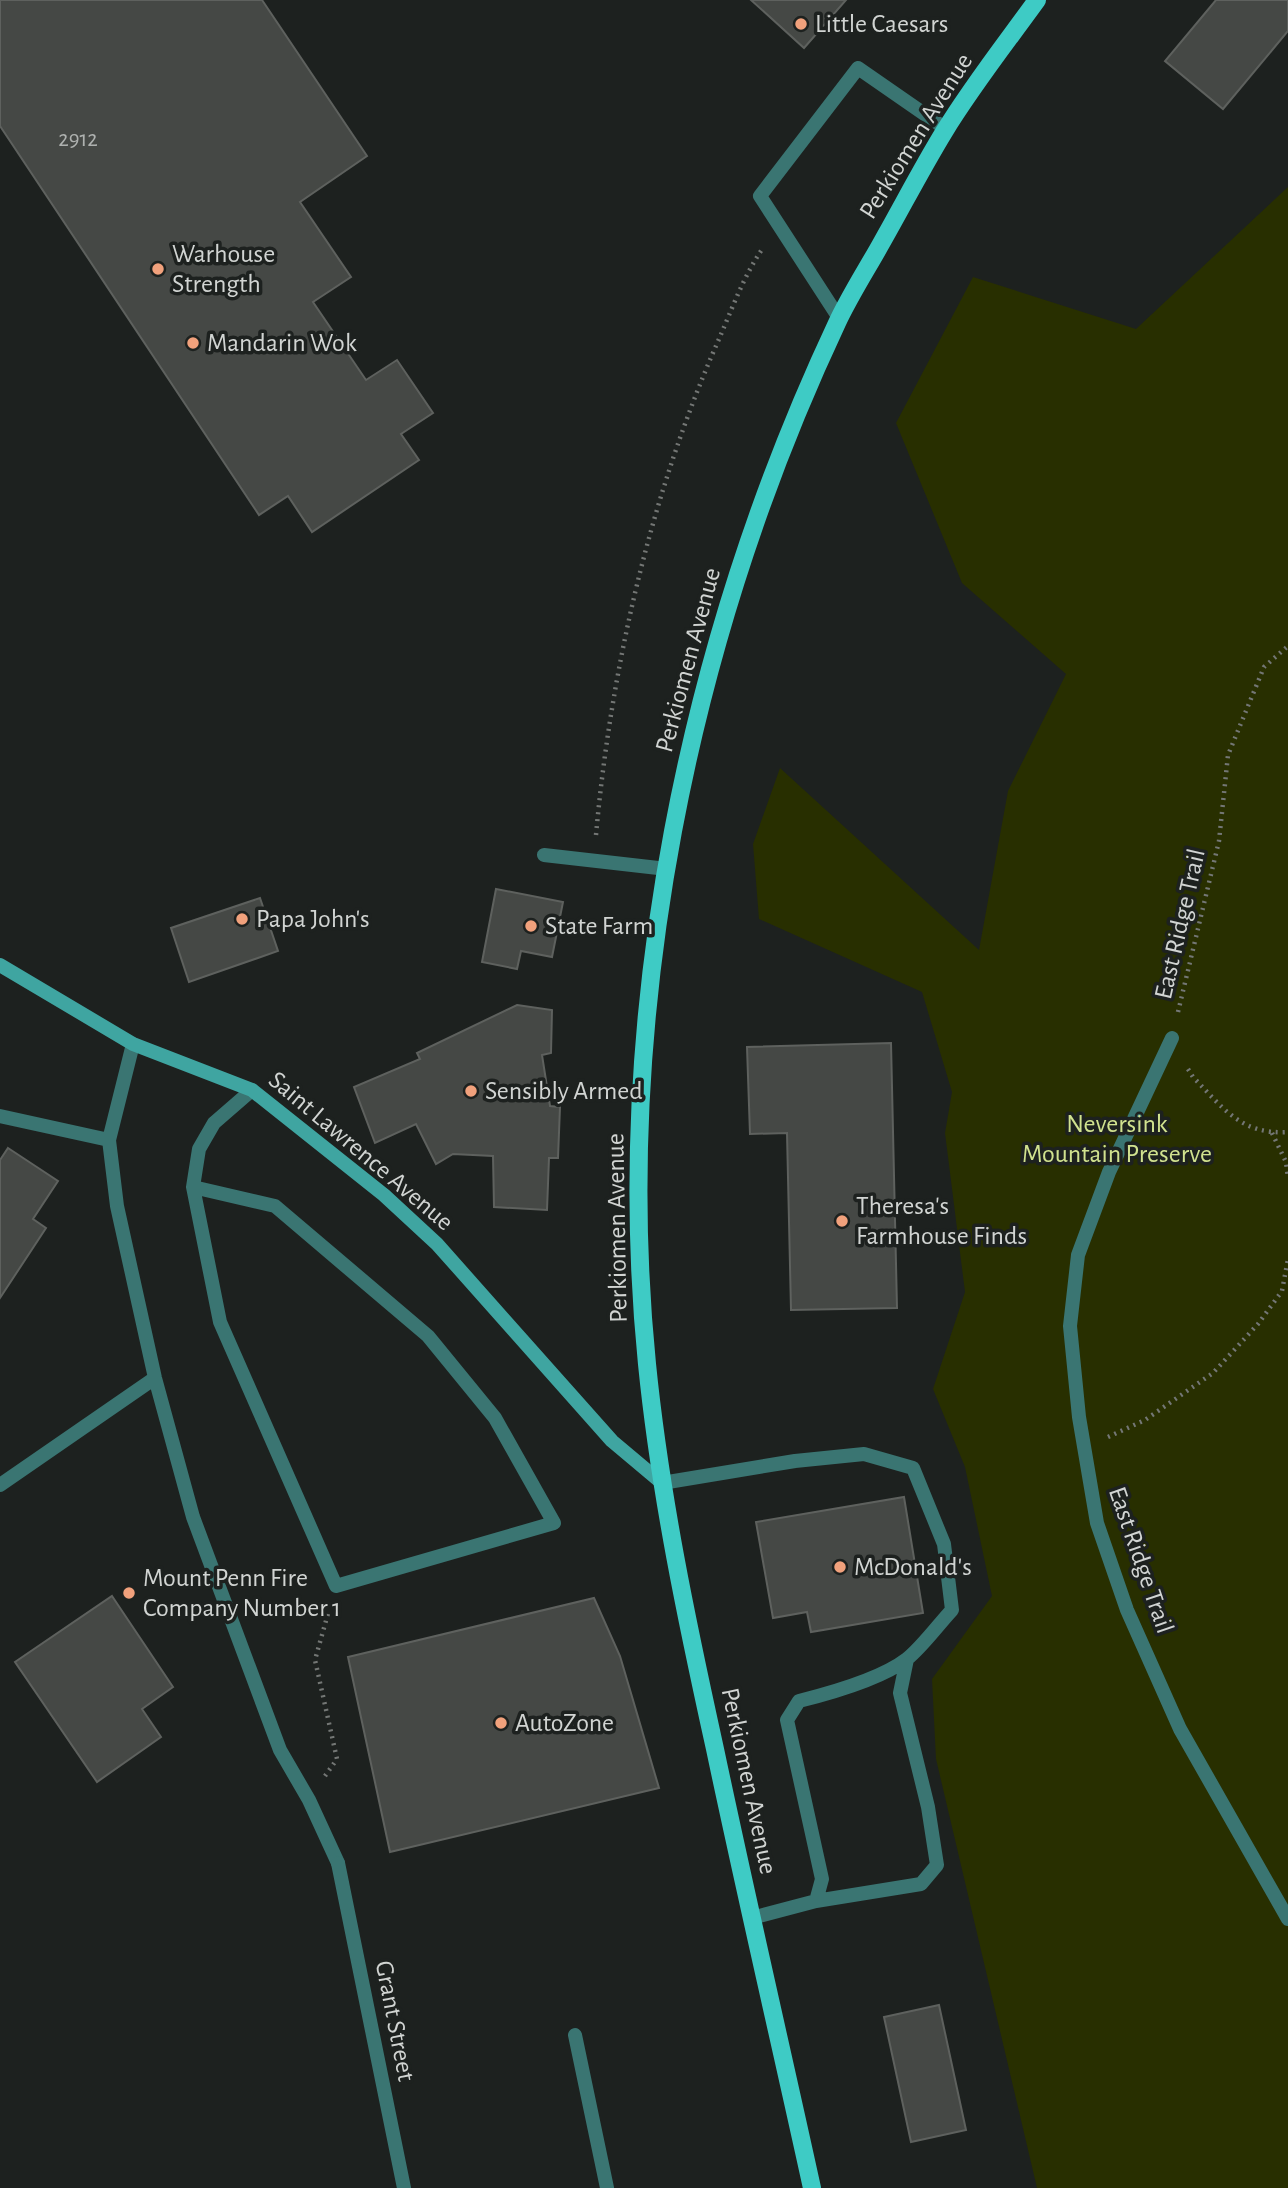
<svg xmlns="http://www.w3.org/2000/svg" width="1288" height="2188" viewBox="0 0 1288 2188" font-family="'Alegreya Sans',sans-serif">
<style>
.green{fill:#282f00}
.building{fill:#454845;stroke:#5e615e;stroke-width:2}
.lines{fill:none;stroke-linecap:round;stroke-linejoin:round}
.path{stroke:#747775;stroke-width:4.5;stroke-dasharray:2 5;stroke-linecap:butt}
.lane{stroke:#3a7572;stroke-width:14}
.street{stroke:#3a7572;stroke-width:14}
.secondary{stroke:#3fa5a1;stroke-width:14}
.primary{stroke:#3ecbc5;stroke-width:18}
.poi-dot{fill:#f1a17c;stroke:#1d211f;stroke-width:2.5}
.labels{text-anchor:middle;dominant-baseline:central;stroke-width:7;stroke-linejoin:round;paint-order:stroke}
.number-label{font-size:23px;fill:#aeb1af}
.poi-label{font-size:26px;fill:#d1d4d2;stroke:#1d211f;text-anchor:start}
.street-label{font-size:26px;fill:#d1d4d2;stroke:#1d211f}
.park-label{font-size:26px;fill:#d1e28f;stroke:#1d211f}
</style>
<rect width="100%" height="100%" fill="#1d211f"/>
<path class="green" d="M1288,187V2188H1037L936,1759L932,1679L992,1596L965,1467L933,1389L965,1292L945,1133L952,1092L922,992L759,919L753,844L780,768L979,950L1008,791L1066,674L962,583L896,423L973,277L1136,329Z"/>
<path class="building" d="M0,0H262L367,156L300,202L351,277L313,302L366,380L397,360L433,413L401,434L419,460L312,532L288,496L259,515L0,126Z
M751,0H846L804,48Z
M1216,0H1288V31L1223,109L1165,61Z
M496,889L563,902L552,957L521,951L517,969L482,962Z
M260,898L278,951L189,982L171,928Z
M517,1005L552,1010L551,1053L542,1055L550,1106L560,1107L558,1158H549L547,1210L494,1207L493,1156L453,1154L436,1164L416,1124L375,1143L354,1087L420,1059L417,1053Z
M891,1043L897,1308L791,1310L787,1133L750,1134L747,1047Z
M8,1148L58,1181L33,1219L46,1228L0,1298V1160Z
M904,1497L923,1613L811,1632L807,1612L773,1618L756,1522Z
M112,1596L173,1687L142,1709L161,1737L97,1782L15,1662Z
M594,1598L620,1656L659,1788L390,1852L348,1657Z
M939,2005L966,2130L911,2142L884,2017Z"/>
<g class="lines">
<path class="path" d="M596,835C611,668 651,493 719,339C732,309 744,275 763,248
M1178,1012L1219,841L1228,755L1264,667L1288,646
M1188,1069L1193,1077C1223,1108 1241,1135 1288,1132
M1272,1133L1286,1162L1288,1178
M1108,1437L1145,1420L1213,1373L1258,1324L1282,1291L1288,1259
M325,1776L337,1759L315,1660L329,1610"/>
<path class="lane" d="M839,318L760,196L858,68L946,129
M544,855L667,869
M1172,1038L1109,1172L1078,1255L1070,1326L1079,1417L1097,1523L1127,1610L1180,1729L1288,1919
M133,1044L109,1140L117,1206L155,1378L193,1517L280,1750L309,1800L338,1863
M0,1116L109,1140
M193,1187L275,1206L428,1336L495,1418L554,1523L336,1586L220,1322L193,1187L199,1149L214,1123L252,1090
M662,1483L795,1461L864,1454L913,1468L944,1544L952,1610C938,1625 922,1647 907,1659C881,1679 831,1693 799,1701L787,1720L822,1879L816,1901
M0,1485L155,1378
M752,1918L816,1901L921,1884L937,1865L928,1807L900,1693L907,1659
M575,2035L607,2188"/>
<path class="street" d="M338,1863L404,2188"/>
<path class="secondary" d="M0,965L133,1044L252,1090L384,1195L437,1244L612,1441L662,1483"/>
<path class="primary" d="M812,2188C780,2042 746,1896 715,1749C687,1622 660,1494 647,1364C612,1014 688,640 837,323C850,295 867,269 882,242C903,205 922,168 944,132C972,86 1006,43 1037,0"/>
</g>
<g class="poi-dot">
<circle cx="801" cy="24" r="7"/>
<circle cx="158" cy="269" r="7"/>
<circle cx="193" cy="343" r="7"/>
<circle cx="242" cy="919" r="7"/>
<circle cx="531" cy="926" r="7"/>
<circle cx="471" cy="1091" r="7"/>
<circle cx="842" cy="1221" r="7"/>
<circle cx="840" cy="1567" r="7"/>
<circle cx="129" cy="1593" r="7"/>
<circle cx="501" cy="1723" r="7"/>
</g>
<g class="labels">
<g class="number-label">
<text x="78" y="139">2912</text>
</g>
<g class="poi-label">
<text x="815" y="24">Little Caesars</text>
<text x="172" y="254">Warhouse<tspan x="172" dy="30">Strength</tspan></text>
<text x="207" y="343">Mandarin Wok</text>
<text x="256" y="919">Papa John's</text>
<text x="545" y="926">State Farm</text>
<text x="485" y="1091">Sensibly Armed</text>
<text x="856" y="1206">Theresa's<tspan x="856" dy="30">Farmhouse Finds</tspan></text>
<text x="854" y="1567">McDonald's</text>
<text x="143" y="1578">Mount Penn Fire<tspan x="143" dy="30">Company Number 1</tspan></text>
<text x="515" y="1723">AutoZone</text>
</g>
<g class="street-label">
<text transform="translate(916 136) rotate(-58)">Perkiomen Avenue</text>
<text transform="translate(688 660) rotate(-75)">Perkiomen Avenue</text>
<text transform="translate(1180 924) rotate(-77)">East Ridge Trail</text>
<text transform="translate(361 1151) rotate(40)">Saint Lawrence Avenue</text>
<text transform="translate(617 1228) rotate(-91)">Perkiomen Avenue</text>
<text transform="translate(1141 1560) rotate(71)">East Ridge Trail</text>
<text transform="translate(749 1781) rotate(78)">Perkiomen Avenue</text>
<text transform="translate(395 2021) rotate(79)">Grant Street</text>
</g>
<g class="park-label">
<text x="1117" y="1124">Neversink<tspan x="1117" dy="30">Mountain Preserve</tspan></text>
</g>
</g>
</svg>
